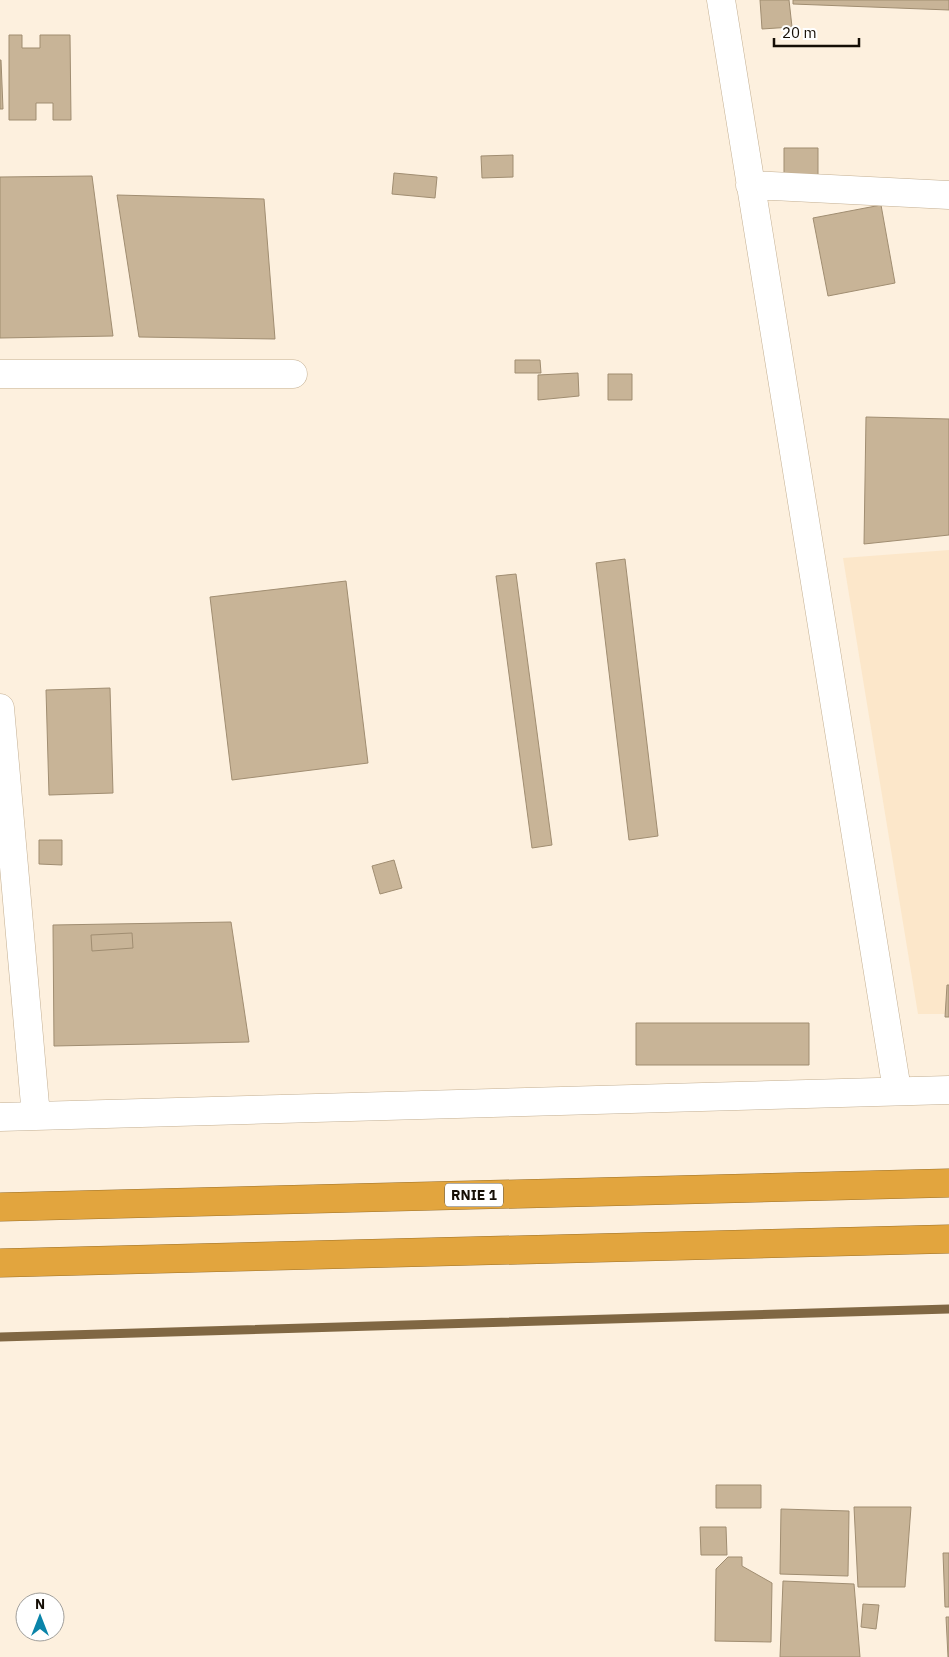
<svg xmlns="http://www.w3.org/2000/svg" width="949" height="1657" viewBox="0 0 949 1657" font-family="'IBM Plex Sans',sans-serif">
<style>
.built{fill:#fce7ca}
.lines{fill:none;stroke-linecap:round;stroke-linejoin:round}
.stream{stroke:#806743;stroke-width:9}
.building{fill:#c8b497;stroke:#a08d71}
.minor-casing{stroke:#c3af92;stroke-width:29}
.highway-casing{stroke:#9a702a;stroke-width:29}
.minor{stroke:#fff;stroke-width:28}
.highway{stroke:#e2a53e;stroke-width:28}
.labels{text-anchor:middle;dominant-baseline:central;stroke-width:5;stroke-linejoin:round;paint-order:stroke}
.shield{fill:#fff;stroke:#5b5650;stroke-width:1}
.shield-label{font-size:14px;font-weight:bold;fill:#150e05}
</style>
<rect width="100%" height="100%" fill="#fdf0de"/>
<path class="built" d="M949,550V1014H918L843,558Z"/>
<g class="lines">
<path class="stream" d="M0,1337L949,1309"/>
</g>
<path class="building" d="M760,0H789L792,27L762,29Z
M793,0H949V10L793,4Z
M9,35H22V48H40V35H70L71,120H53V103H36V120H9Z
M0,60H1L3,109H0Z
M784,148H818V186H784Z
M513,155V177L482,178L481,156Z
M394,173L437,177L435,198L392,194Z
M92,176L113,336L0,338V177Z
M117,195L264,199L275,339L139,337Z
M881,205L895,283L828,296L813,218Z
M515,360H540L541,373H515Z
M578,373L579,396L538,400V375Z
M608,374H632V400H608Z
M866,417L949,419V535L864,544Z
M625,559L658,836L629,840L596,563Z
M516,574L552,845L532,848L496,576Z
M346,581L368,763L232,780L210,597Z
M110,688L113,793L49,795L46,690Z
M39,840H62V865L39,864Z
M394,860L402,888L380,894L372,866Z
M231,922L249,1042L54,1046L53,925Z
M132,933L133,948L92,951L91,935Z
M947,985H949V1017H945Z
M636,1023H809V1065H636Z
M716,1485H761V1508H716Z
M854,1507H911L905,1587H858Z
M781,1509L849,1511L848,1576L780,1574Z
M700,1527H726L727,1555H701Z
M943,1553H949V1607H945Z
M728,1557H742V1566L772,1583L771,1642L715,1641L716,1569Z
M783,1581L854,1584L860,1657H780Z
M863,1604L879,1605L876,1629L861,1627Z
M946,1617H949V1657H948Z"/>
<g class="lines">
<g class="minor-casing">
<path id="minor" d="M721,0L897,1090
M750,185L949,195
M0,374H293
M0,708L36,1116
M0,1117L949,1090"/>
</g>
<g class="highway-casing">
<path id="highway" d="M0,1207L949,1183
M0,1263L949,1239"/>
</g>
<use href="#minor" class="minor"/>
<use href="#highway" class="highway"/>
</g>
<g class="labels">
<rect class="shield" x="445" y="1183.5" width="58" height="23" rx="4"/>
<g class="shield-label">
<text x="474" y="1195">RNIE 1</text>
</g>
</g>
<g transform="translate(40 1617)"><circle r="24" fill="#ffffff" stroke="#a19f9b"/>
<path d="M0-4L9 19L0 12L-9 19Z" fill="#0a84a9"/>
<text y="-8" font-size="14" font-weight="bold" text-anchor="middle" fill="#150e05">N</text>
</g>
<path d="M774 38v8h85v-8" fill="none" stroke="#150e05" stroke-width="2.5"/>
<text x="782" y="38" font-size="15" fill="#150e05" stroke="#ffffff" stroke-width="4" paint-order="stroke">20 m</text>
</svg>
